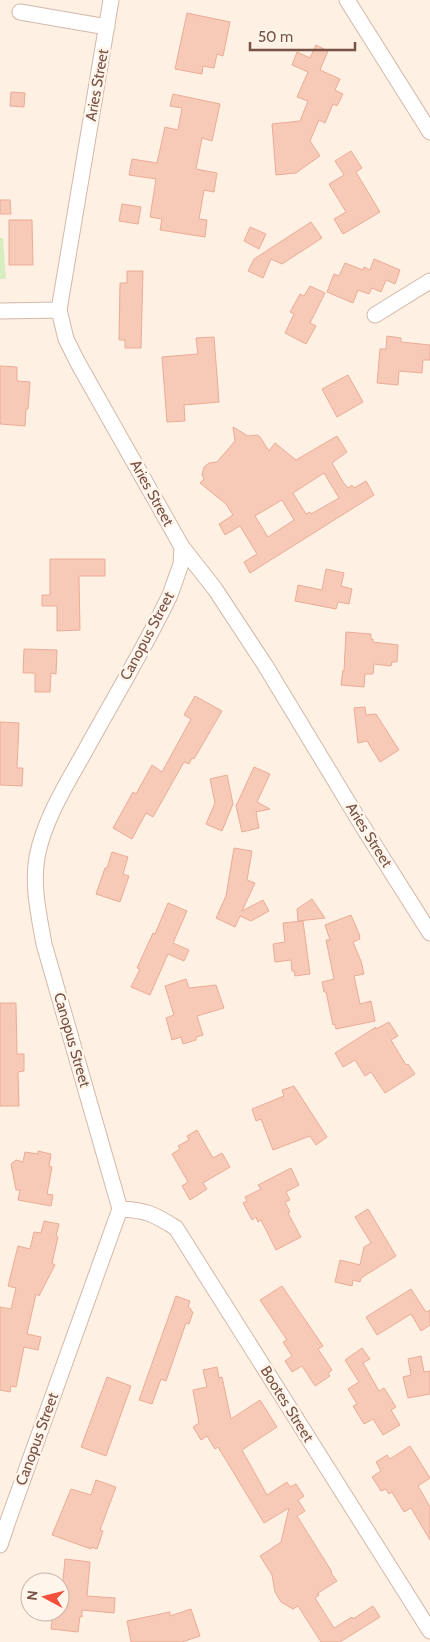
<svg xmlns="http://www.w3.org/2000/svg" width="430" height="1642" viewBox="0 0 430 1642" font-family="Cabin,sans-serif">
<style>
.green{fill:#d7edbf}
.building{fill:#f7c9b7;stroke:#ebac96;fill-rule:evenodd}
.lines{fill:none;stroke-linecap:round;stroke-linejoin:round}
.minor-casing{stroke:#d3b8aa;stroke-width:17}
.minor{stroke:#fff;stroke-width:15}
.labels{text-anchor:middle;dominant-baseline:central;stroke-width:5;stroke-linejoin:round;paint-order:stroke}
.street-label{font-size:15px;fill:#795246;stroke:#fff5eb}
</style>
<rect width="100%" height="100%" fill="#fef0e2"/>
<path class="green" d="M0,238H3L6,279H0Z"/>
<path class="building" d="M187,13L230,22L223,56L217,54L214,68L203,66L202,74L175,69Z
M316,45L328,51L320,70L340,79L335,90L343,94L337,106L333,104L325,123L319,120L310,141L320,156L296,173L276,175L272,124L300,121L308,101L297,97L308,72L292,65L297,52L310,58Z
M11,92L25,93L24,107L10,106Z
M173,94L220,104L212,141L202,138L196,169L217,173L214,192L204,190L199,219L207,220L205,237L160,230L162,219L150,217L156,179L129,175L132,159L157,163L165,127L178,130L182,108L170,106Z
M351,151L362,168L356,172L380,212L343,234L334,219L346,212L329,184L344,175L335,161Z
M0,200H10L11,214H0Z
M122,204L141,207L138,224L119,221Z
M9,220H32L33,265H9Z
M311,222L322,238L282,264L271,259L263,278L248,271L254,259Z
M250,227L266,234L259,249L244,241Z
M374,259L400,270L395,284L386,280L381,292L372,288L369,294L358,290L353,303L327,292L334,274L339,276L345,263L363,270L364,267L370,270Z
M127,271H143L141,348H125V340H119L120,283H127Z
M310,286L325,293L310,323L316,326L306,344L285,333L294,314L290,312L300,294L304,296Z
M387,336L401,338V342L430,345V360H423L422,373L399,371L398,385L377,383L380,349H386Z
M214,337L219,402L184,405L185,421L167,422L162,357L198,354L196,338Z
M0,366L17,367V381L30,382L28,409H26L25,426L0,424Z
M348,375L363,402L337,417L322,389Z
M233,427L248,436L257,435L260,437L269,451L275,443L296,460L337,436L347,452L332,463L343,482L348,488L352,485L354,488L366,481L374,495L250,573L244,562L257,554L240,526L225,535L219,524L233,515L226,504L200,483L204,479L202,475L204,467L209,463L217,462L235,441ZM324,473L339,498L311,514L310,512L306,514L293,493ZM282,500L294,520L268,537L255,516Z
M50,559H105V576H79L80,630L57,631V606H42V595H50Z
M326,569L344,573L341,586L352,589L349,604L338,602L336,609L295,601L298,585L322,590Z
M346,632L371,634V639H373V642L398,645L397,662H392L391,666L374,664L373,674H365L364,687L341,685L343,670L344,671Z
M24,649L57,650L56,674L51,673L50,692H35V673H23Z
M195,696L222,711L194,759L192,758L189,764L184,762L153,817L146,813L132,839L113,828L133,792L136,794L152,765L162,772L191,719L184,715Z
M365,707L366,715L376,714L399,750L380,762L367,741L358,743L354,708Z
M0,722L19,723L17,768H23L22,786L0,785Z
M254,767L270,774L257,802L270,809L256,812L259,828L242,832L236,806Z
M227,775L233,804L222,831L206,824L215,803L210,779Z
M234,848L252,851L247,880L255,883L242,911L263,900L269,911L251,921L240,916L235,927L216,918L226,896Z
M112,852L128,857L123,874L129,876L120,902L96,894L105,868H107Z
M312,899L325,918L298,921L297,909Z
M168,903L187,911L173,943L189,950L184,961L168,954L150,995L131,987L140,969L137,968L153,933L155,934Z
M351,915L360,936H359L360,939L353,942L361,961L364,974L354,976L360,1004L371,1001L375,1021L336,1029L335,1024L333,1025L326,992H324L322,982L334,979L326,940H330L325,925Z
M303,921L310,974L295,976L294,971H292L291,960L275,962L273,944L285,942L283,923Z
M186,979L189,988L216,985L224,1008L197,1016L203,1035L196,1037V1040L183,1044L181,1037L172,1040L166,1018L174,1015L165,986Z
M0,1003H16L17,1054H24V1071L18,1072L19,1106H0Z
M389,1022L398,1036L391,1040L406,1065L408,1064L415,1074L385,1093L371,1072L365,1076L355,1060L343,1067L335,1053L376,1027V1029Z
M294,1086L327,1137L316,1145L310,1136L273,1150L261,1119L256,1121L252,1109L284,1096L282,1090Z
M197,1130L213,1158L222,1153L230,1167L203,1183L207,1189L190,1200L182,1186L188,1182L172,1154L180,1149L178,1146L189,1140L187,1136Z
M38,1151L51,1154L49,1166L52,1167L47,1194L53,1195L51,1206L18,1200L20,1190H16L11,1164L16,1160L23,1162L25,1152L38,1154Z
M291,1168L299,1185L286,1192L290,1200L285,1202L290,1212L288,1213L301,1237L276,1250L261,1220L258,1222L256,1217L252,1220L243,1203L247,1201L245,1197L261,1189L258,1185Z
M368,1209L396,1256L361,1278L360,1282L353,1280L352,1286L335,1282L340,1260L360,1265L364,1247L371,1243L355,1217Z
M44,1221L59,1224L56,1236L58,1237L52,1263L55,1265L39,1296L36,1294L27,1334L41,1337L38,1350L24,1347L16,1387L11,1386L10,1392L0,1390V1307L11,1309L16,1288L8,1286L18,1246L30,1249L34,1232L41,1233Z
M282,1286L323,1346L318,1349L332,1370L328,1373L330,1376L315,1386L302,1366L292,1372L285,1361L292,1356L283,1342L287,1340L260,1300Z
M411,1289L426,1312L430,1310V1325L421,1331L411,1314L377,1335L366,1317Z
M176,1296L190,1301L188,1307L191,1309V1311L193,1312L189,1324L186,1323L166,1381L161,1379L152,1404L139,1400Z
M362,1348L370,1359L363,1363L379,1391L384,1388L396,1407L391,1410L400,1425L383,1435L373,1419L364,1424L353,1406L357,1404L348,1389L359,1382L345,1360Z
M421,1356L424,1372L430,1371V1394L408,1398L403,1377L411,1375L408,1359Z
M217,1367L219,1378L222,1377L231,1419L260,1400L277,1427L242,1450L267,1495L287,1482L290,1487L296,1484L304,1496L298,1500L305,1511L297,1516L332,1572L331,1573L337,1581L318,1593L319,1595L315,1598L334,1628L352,1617L353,1619L373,1606L380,1617L340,1642H321L298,1606L293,1609L281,1602L275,1592L272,1575L260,1556L281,1542L289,1508L264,1523L218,1447L215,1449L207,1436L201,1440L193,1427L199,1423L193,1390L207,1387L203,1370Z
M107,1377L131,1386L106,1456L81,1447Z
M410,1446L430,1478L418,1486L430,1507V1540L411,1508L404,1512L392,1492L389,1494L386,1489L381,1491L372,1477L381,1471L376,1462L387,1455L390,1459Z
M96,1480L116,1487L100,1530L103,1531L97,1549L91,1547V1549L52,1535L71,1489L91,1495Z
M65,1559L90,1562L87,1596L115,1598L114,1613L82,1610V1617L80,1616L78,1632L51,1629L53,1612H60Z
M191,1609L200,1636L182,1642H131L127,1621L170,1612V1616Z"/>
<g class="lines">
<g class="minor-casing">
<path id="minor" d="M111,0L59,310L66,339L78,363L182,547L215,589L265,665L363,827L430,933
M347,0L430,132
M20,12L107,27
M0,311L59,310
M375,315L430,281
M120,1209C146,1210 154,1214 176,1228L430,1631
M0,1545L8,1521L120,1209L44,944C39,916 32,886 37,857C44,820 66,785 84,753C113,700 144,649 170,595L181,564L182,547"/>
</g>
<use href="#minor" class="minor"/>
</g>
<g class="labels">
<g class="street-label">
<text transform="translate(97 85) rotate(-80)">Aries Street</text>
<text transform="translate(152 493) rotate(61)">Aries Street</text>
<text transform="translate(147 636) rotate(-62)">Canopus Street</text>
<text transform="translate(369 835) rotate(58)">Aries Street</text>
<text transform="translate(72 1040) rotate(74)">Canopus Street</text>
<text transform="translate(287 1404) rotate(58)">Bootes Street</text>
<text transform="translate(37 1439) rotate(-70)">Canopus Street</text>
</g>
</g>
<g transform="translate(45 1597) rotate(277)"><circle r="24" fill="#fff5eb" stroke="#c9b4a9"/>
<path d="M0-4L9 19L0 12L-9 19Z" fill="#f44f3b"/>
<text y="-8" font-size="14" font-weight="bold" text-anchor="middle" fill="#795246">N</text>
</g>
<path d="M250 42v8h105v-8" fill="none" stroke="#795246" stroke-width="2.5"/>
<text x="258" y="42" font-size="15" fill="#795246" stroke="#fff5eb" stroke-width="4" paint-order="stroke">50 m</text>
</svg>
